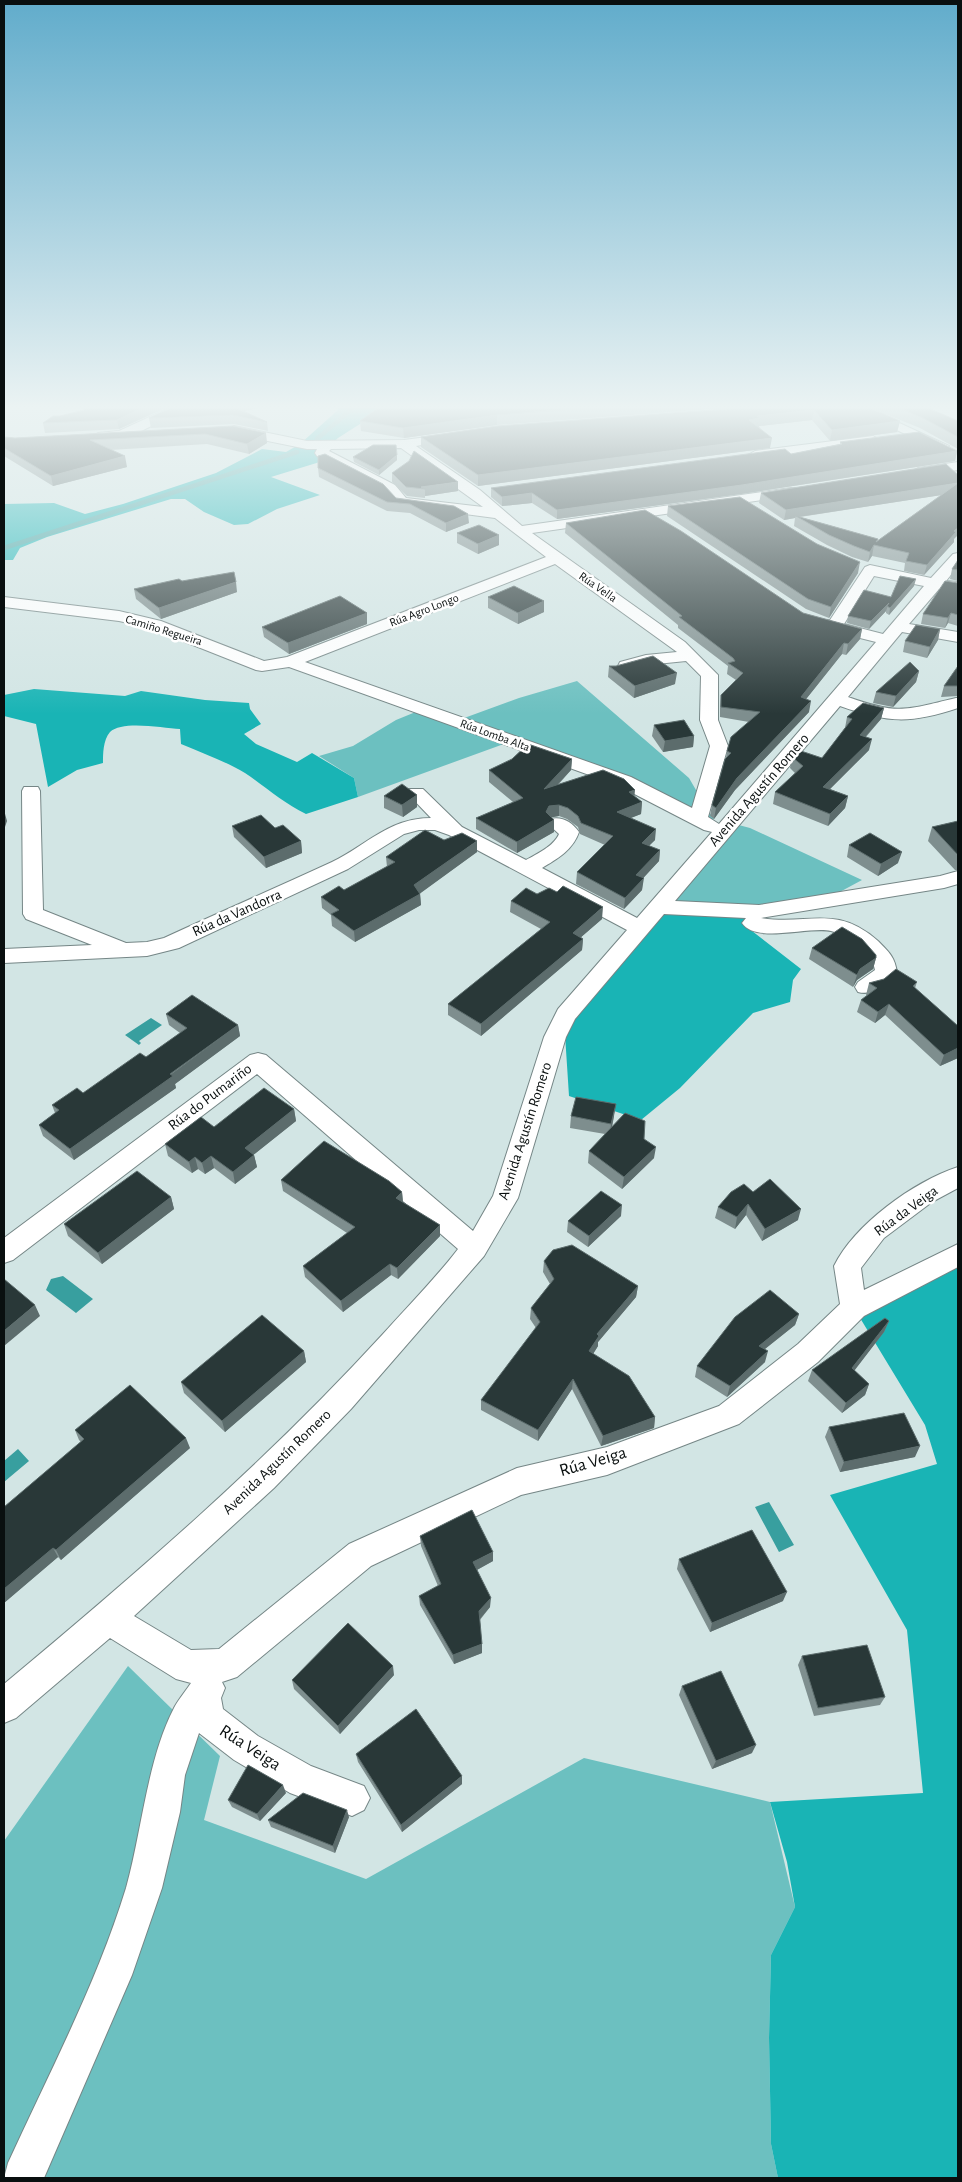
<svg xmlns="http://www.w3.org/2000/svg" width="962" height="2182" viewBox="0 0 962 2182" font-family="'Alegreya Sans',sans-serif">
<style>
.green{fill:#6cc0c0}
.forest{fill:#19b4b5}
.water{fill:#389f9f}
.lines{fill:none;stroke-linecap:round;stroke-linejoin:round}
.stream{stroke:#389f9f;stroke-width:4.5}
.minor-casing{stroke:#758686;stroke-width:2}
.minor{fill:#fff;fill-rule:evenodd}
.wall{fill:#7e8e8e;fill-rule:evenodd}
.shaded-wall{fill:#5c6c6c}
.building{fill:#293838;stroke:#5c6c6c}
.labels{text-anchor:middle;dominant-baseline:central;stroke-width:5;stroke-linejoin:round;paint-order:stroke}
.far-street-label{font-size:12px;fill:#090f0f;stroke:#fff}
.street-label{font-size:15px;fill:#090f0f;stroke:#fff}
.near-street-label{font-size:18px;fill:#090f0f;stroke:#fff}
</style>
<rect width="100%" height="100%" fill="#d2e5e4"/>
<path class="green" d="M577,681L689,778L710,814L716,816L709,825L512,741L358,797L354,778L319,756L353,746L396,720L423,709L456,721L519,698Z
M731,823L750,828L862,880L836,894L759,912L658,907Z
M128,1666L220,1756L204,1820L366,1879L584,1758L770,1802L795,1907L771,1955L769,2038L771,2144L778,2178H4V1841Z"/>
<path class="forest" d="M337,408H385L338,438L322,453L323,461L271,477L320,495L277,509L248,524L234,525L204,512L185,499H171L47,537L20,548L13,560H4V504L54,503L85,514L123,504L216,473L262,449L286,452L300,444L338,410Z
M34,689L125,696L141,691L205,700L249,703L250,709L261,724L244,734L256,744L297,762L312,753L354,778L358,797L306,814C283,803 266,787 245,773C225,761 202,753 181,744L180,729C163,728 122,720 110,732C103,740 103,754 103,763L77,770L48,787L36,724L4,716V695Z
M658,907L759,912L743,924L801,969L793,980L790,1002L753,1013L680,1088L641,1120L569,1096L564,1019Z
M958,1259V2178H778L771,2144L769,2038L771,1955L795,1907L787,1862L770,1802L923,1793L907,1630L830,1495L937,1464L925,1425L854,1308L929,1270Z"/>
<path class="water" d="M151,1018L162,1025L139,1041L141,1043L139,1045L125,1035Z
M63,1276L93,1299L76,1313L46,1290L51,1279Z
M18,1449L29,1461L4,1482V1461Z
M769,1502L794,1545L779,1552L755,1507Z"/>
<g class="lines">
<path class="stream" d="M317,439L353,408
M4,548L297,452"/>
<g class="minor-casing">
<path id="minor" d="M169,408H188L127,438L98,441L91,437L98,433L119,431Z
M850,408H867L949,446L947,449H937Z
M234,426L307,441L404,440L458,433L460,436L458,439L416,446L480,490L522,526L791,488L796,489L798,492L796,495L791,496L532,533L685,642L718,675V720L728,746L708,817L719,824L876,642L828,630L822,625L824,622L830,620L865,567L870,565L931,578L953,554L958,553V566L946,581L958,582V592L939,589L909,624L958,632V642L902,632L848,697C899,715 905,710 956,698H958V708C910,724 888,723 840,706L675,901L759,905L940,876L958,871V884L944,888L761,918C808,926 835,903 878,941C889,952 895,957 897,973C889,985 872,996 858,992L855,987L858,982L875,970C873,960 868,956 860,949C852,941 843,934 831,931C809,926 756,944 742,923L746,918L664,914L575,1019L566,1037L518,1198L484,1256L351,1409L274,1488L134,1616L191,1650L219,1649L349,1544L517,1468L607,1447L719,1406L798,1344L840,1304L834,1266C855,1224 913,1182 958,1167V1188L932,1202L884,1238L861,1268L864,1290L958,1244V1267L864,1316L818,1362L739,1424L607,1475L521,1495L371,1566L237,1677L222,1682L225,1688L221,1698L223,1709L258,1736L311,1766L364,1786L370,1798L364,1810L352,1816L290,1793L234,1760L199,1733L185,1775L180,1812L162,1888L132,1975L44,2178H4L8,2163C49,2073 97,1983 126,1888C142,1831 147,1760 174,1708C178,1700 185,1692 191,1683L176,1679L110,1638L16,1718L4,1723V1684C136,1574 267,1461 383,1334C408,1306 435,1279 458,1249L257,1074L13,1260L4,1263V1238L250,1055L258,1053L266,1055L473,1231L493,1196L544,1037L558,1009L627,930L449,835L435,830H419L404,834L348,869L179,948L147,956L4,963V949L92,945L26,919L23,914L22,791L24,787H38L40,791L43,910L126,943L147,942L164,938C220,912 276,888 332,862C367,845 389,818 431,818L407,793L409,789H423L462,827L526,860C537,854 554,846 559,834L547,823L550,819C562,816 572,822 579,832C573,850 557,859 542,868L637,918L712,832L704,830L617,785L289,667L262,671L256,670L150,628L119,621L4,607V597L119,611L161,621L264,661L287,657L546,557L495,518L397,505L385,491L317,456L315,453L317,449H307L229,433L228,430ZM401,448L483,507L406,498L395,485L329,451L331,449ZM555,564L677,652L646,655L620,662L618,666L620,670L626,671L647,665L686,661L701,676L700,720L710,746L692,808L631,777L305,662ZM874,576L924,586L883,634L844,624Z
M873,436L880,440L878,443L755,459L748,455L755,451Z
M958,462V470L918,476L911,472L918,468Z"/>
</g>
<use href="#minor" class="minor"/>
</g>
<path class="wall" d="M84,408H165L119,429L45,433L43,423L60,416L84,410Z
M170,408H256L244,411L267,422L268,431L234,424L151,428L149,418Z
M378,408H724L497,425L404,438L361,431L360,421Z
M740,408H928L958,421V449L920,428L878,411L875,410L900,421L897,432L830,441L812,420L759,426L770,448L478,486L421,447V437Z
M233,426L267,443L249,454L207,444L110,450L127,467L53,486L4,456V437L15,438Z
M840,442L957,451L955,461L741,494L557,519L532,503L502,506L491,497V488L791,454L840,444Z
M353,457L397,460L379,475L354,462Z
M946,464L954,539V542L924,575L904,571L905,563L872,556L868,562L852,557L827,545L794,526L795,518L784,520L759,503L761,493ZM941,495L877,541L878,539L800,517Z
M318,468L396,498L469,523L446,532L410,513L387,511L319,477Z
M392,473L458,491L425,496V498L407,496L392,482Z
M668,506L817,544L858,573L829,618L806,609L667,516Z
M566,523L803,613L862,629L860,639L846,655L842,654L806,699L809,712L735,790L714,819L710,816L712,805L726,758L727,751L749,722L720,717V706L721,695L736,680L727,674L728,666L678,628V625L565,533Z
M457,533L499,535V545L478,554L457,543Z
M958,560V581L950,579L952,569Z
M182,581L237,592L161,619L136,599L134,589Z
M958,583V626L948,623L945,628L921,624L923,614Z
M914,586L889,615L886,613V611L869,629L847,623L848,616L891,597Z
M488,597L544,601V612L518,624L488,608Z
M367,613V624L289,654L264,637L262,627Z
M940,629L938,640L927,658L903,652L905,641Z
M609,666L675,684L634,698L608,677Z
M958,666V697V696L941,697L944,686Z
M919,671L916,682L893,707L873,703L876,692Z
M884,708L881,719L866,737L869,750L830,789L848,796L845,808L828,826L773,804L775,792L795,773L790,768L792,757L822,758L845,728L847,717Z
M654,725L694,736L693,747L663,752L652,736Z
M572,759L571,770L558,785L634,796L642,802L641,814L630,818L655,840L649,846L660,850L659,861L643,878L642,890L624,909L576,884L577,872L605,845L580,834L578,827L567,819L559,816L551,817L554,832L517,853L476,829V818L513,802L489,782V770Z
M417,795V807L403,817L384,808V796Z
M958,821V870H955L928,841L932,827Z
M232,826L275,828L301,841L302,853L266,868L234,837Z
M444,840L477,852L420,893L421,905L355,942L332,926L331,915L322,908L321,897L344,890L387,867L386,857Z
M849,845L898,863L878,876L847,857Z
M537,894L602,919L581,937L583,939L582,950L481,1036L448,1015V1004L541,929L510,912L511,901Z
M812,948L876,958L873,969L857,980L853,987L809,959Z
M917,982L915,988L958,1026V1058L940,1066L885,1015L875,1023L857,1012L861,1000L867,995H866L869,983Z
M166,1014L238,1025L240,1036L175,1084L176,1088L74,1160L43,1136L39,1125L55,1113L52,1105L83,1093L146,1057L180,1033L169,1025Z
M294,1109L296,1121L253,1155H254L257,1167L235,1184L214,1168L205,1174L198,1169L192,1173L168,1156L165,1144L214,1127Z
M571,1116H614L612,1128L644,1139L654,1158L622,1189L588,1163L589,1151L605,1134L570,1128Z
M281,1180L402,1192L403,1202L440,1236L398,1279L391,1275L343,1312L305,1277L303,1266L347,1233L283,1191Z
M753,1192L798,1220L762,1241L746,1215L735,1229L715,1218L718,1207Z
M171,1197L174,1209L102,1264L68,1236L64,1224Z
M621,1216L588,1247L567,1232L568,1221Z
M544,1261L638,1286L636,1297L598,1342V1346L593,1354L655,1417L654,1428L601,1446L572,1389L538,1441L481,1410V1400L536,1328L530,1319L531,1308L550,1284L543,1272Z
M799,1314L795,1325L765,1349V1362L727,1397L695,1377L697,1366Z
M889,1321L884,1332L854,1370L869,1384L865,1395L842,1413L808,1381L812,1370Z
M304,1351L306,1362L225,1432L184,1393L181,1382Z
M829,1427L915,1457L840,1472L825,1437Z
M75,1430L190,1448L61,1560L58,1557L4,1603V1507L81,1442L79,1440Z
M420,1536L493,1561L477,1570L490,1607L480,1620L482,1653L454,1664L420,1605L419,1596L438,1586L421,1546Z
M679,1559L783,1601L710,1632L677,1569Z
M802,1656L885,1697L880,1705L814,1716L798,1665Z
M394,1675L340,1734L294,1689L292,1680Z
M682,1686L752,1753L712,1769L679,1695Z
M356,1754L462,1784L402,1832L358,1762Z
M286,1793L260,1821L232,1807L228,1800Z
M349,1817L335,1853L271,1827L268,1820Z"/>
<path class="shaded-wall" d="M142,408H165L119,429L117,420Z
M244,408H256L244,411Z
M814,410L812,420L759,426L758,429L749,420L757,416Z
M497,415V425L404,438L403,428Z
M900,421L897,432L830,441L832,430Z
M266,433L267,443L249,454L247,444Z
M772,438L770,448L478,486V475Z
M957,451L955,461L741,494L557,519V510Z
M397,455V460L379,475V470Z
M125,456L127,467L53,486L51,476Z
M458,482V491L425,496V489L421,487Z
M958,483L955,493L798,517L796,516L795,518L784,520L786,510Z
M532,493V503L502,506V497Z
M468,514L469,523L446,532V523Z
M958,528V535L954,539V542L924,575L927,565L954,531Z
M499,535V545L478,554V544Z
M874,545L872,556L868,562L870,552Z
M860,562L858,573L829,618L831,607Z
M916,579L914,586L889,615L890,608Z
M236,582L237,592L161,619L159,608Z
M544,601V612L518,624V613Z
M889,603L886,611L869,629L871,621Z
M367,613V624L289,654L288,643Z
M951,613L948,623L945,628L948,618Z
M862,629L860,639L846,655L848,644Z
M940,629L938,640L927,658L930,647Z
M844,643L842,654L799,708L801,697Z
M919,671L916,682L893,707L896,696Z
M677,673L675,684L634,698L635,686Z
M811,701L809,712L735,790L714,819L716,808L737,778Z
M884,708L881,719L857,746L860,735Z
M694,736L693,747L663,752L665,741Z
M872,739L869,750L821,798L823,787Z
M572,759L571,770L543,800L544,789Z
M635,790L634,801L629,792Z
M417,795V807L403,817L402,805Z
M848,796L845,808L828,826L830,814Z
M642,802L641,814L616,824L617,812Z
M559,805V816L548,818L546,812L549,806Z
M4,810L7,821L4,830Z
M554,820V832L517,853V842Z
M656,829L655,840L640,854L642,843Z
M301,841L302,853L266,868L264,857Z
M477,841V852L418,895L420,894L421,905L355,942L354,931L414,885Z
M660,850L659,861L635,887L636,875Z
M902,852L898,863L878,876L881,864Z
M644,878L642,890L624,909L625,898Z
M603,907L602,919L572,945L573,933Z
M583,939L582,950L481,1036V1024Z
M876,958L873,969L857,980L853,987L857,975L860,969Z
M889,1004L885,1015L875,1023L878,1012Z
M238,1025L240,1036L175,1084L176,1088L74,1160L70,1149Z
M958,1048V1058L940,1066L944,1055Z
M616,1104L614,1116L610,1135L611,1124Z
M294,1109L296,1121L247,1160L245,1148Z
M656,1147L654,1158L622,1189L624,1177Z
M254,1155L257,1167L235,1184L233,1172Z
M211,1156L214,1168L205,1174L202,1163Z
M195,1157L198,1169L192,1173L189,1162Z
M402,1192L403,1203L396,1198Z
M171,1197L174,1209L102,1264L98,1253Z
M748,1204L746,1215L735,1229L737,1217Z
M622,1205L621,1216L588,1247L589,1236Z
M801,1209L798,1220L762,1241L765,1229Z
M440,1225V1236L398,1279L397,1268Z
M390,1264L391,1275L343,1312L341,1301Z
M638,1286L636,1297L598,1342V1346L588,1362L589,1351L597,1334Z
M35,1305L40,1316L4,1346V1331Z
M799,1314L795,1325L756,1356L759,1346Z
M889,1321L884,1332L848,1379L852,1368Z
M304,1351L306,1362L225,1432L222,1421Z
M768,1351L765,1362L727,1397L730,1386Z
M573,1379L572,1389L538,1441V1430Z
M869,1384L865,1395L842,1413L846,1403Z
M655,1417L654,1428L601,1446L603,1436Z
M186,1438L190,1448L61,1560L56,1550Z
M920,1446L915,1457L840,1472L844,1462Z
M53,1548L58,1557L4,1603V1589Z
M493,1552V1561L473,1572V1562Z
M787,1592L783,1601L710,1632L712,1623Z
M491,1598L490,1607L479,1620V1611Z
M482,1644V1653L454,1664L453,1655Z
M393,1666L394,1675L340,1734L338,1726Z
M756,1745L752,1753L712,1769L716,1761Z
M462,1776V1784L402,1832L401,1825Z
M283,1785L286,1793L260,1821L257,1814Z
M347,1810L349,1817L335,1853L333,1846Z"/>
<path class="building" d="M84,408H142L117,420L43,423L53,416H60L84,410Z
M170,408H236L267,422L233,415L149,418Z
M378,408H585L497,415L403,428L360,421Z
M740,408H870L900,421L832,430L814,410L757,416L760,418L749,420L772,438L478,475L421,437L497,426Z
M899,408H928L958,421V437L923,418Z
M233,426L266,433L247,444L205,434L90,440L125,456L51,476L4,448V437L15,438Z
M919,432L957,451L742,485L557,510L532,493L502,497L491,488L785,449L791,454L842,444L840,442Z
M373,445H396L397,455L379,470L353,457Z
M414,451L458,482L421,487L425,489L406,487L392,473L409,461Z
M325,454L383,484L396,498L454,506L468,514L446,523L410,504L387,502L318,468V456Z
M946,464L958,475V528L954,531L956,532L927,565L906,561L909,553L874,545L870,552L854,546L829,535L796,516L878,539L876,542L958,483L786,510L761,493Z
M740,497L817,544L860,562L831,607L808,599L668,506Z
M645,510L681,531L803,613L862,629L848,644L844,643L801,697L811,701L737,778L716,808L712,805L725,759L731,753L727,751L731,737L760,712L721,707V695L743,673L728,663L735,661L733,658L679,617L682,616L566,523Z
M479,525L499,535L478,544L457,533Z
M958,560V570L952,569Z
M234,572L236,582L159,608L134,589L179,579L182,581Z
M900,576L916,579L890,608L887,606L889,603L871,621L848,616L864,590L891,597Z
M945,581L958,583V615L951,613L948,618L923,614Z
M514,586L544,601L518,613L488,597Z
M340,596L367,613L288,643L262,627Z
M916,625L940,629L930,647L905,641Z
M653,656L677,673L635,686L609,666H616Z
M910,662L919,671L896,696L876,692Z
M958,666V686H944Z
M863,703L884,708L860,735L872,739L823,787L848,796L830,814L775,792L803,766L792,757L798,750L822,758L852,719L847,717Z
M684,720L694,736L665,741L654,725Z
M528,744L572,759L544,789L603,770L624,779L635,790L629,792L642,802L617,812L656,829L642,843L660,850L636,875L644,878L625,898L577,872L613,836L581,823L578,816L568,808L559,805L549,806L546,812L554,820L517,842L476,818L523,798L489,770L512,759Z
M402,784L417,795L402,805L384,796Z
M261,815L275,828L283,825L301,841L264,857L232,826Z
M958,821V855L932,827Z
M425,830L444,840L462,833L477,841L414,885L420,894L354,931L331,914L339,910L321,897L339,886L344,890L395,862L386,857Z
M870,833L902,852L881,864L849,845Z
M563,886L603,907L573,933L583,939L481,1024L448,1004L550,922L511,901L526,888L537,894L549,888L557,892Z
M842,927L862,939L876,955V958L860,969L857,975L812,948Z
M896,969L917,982L913,986L958,1026V1048L944,1055L889,1004L878,1012L861,1000L877,988L869,983L884,979Z
M192,995L238,1025L170,1074L173,1076L70,1149L39,1125L59,1110L52,1105L77,1088L83,1093L140,1053L146,1057L187,1028L166,1014Z
M264,1088L294,1109L245,1148L254,1155L233,1172L211,1156L202,1163L195,1157L189,1162L165,1144L201,1117L214,1127Z
M576,1097L616,1104L611,1124L571,1116Z
M625,1113L645,1121L644,1139L656,1147L624,1177L589,1151Z
M324,1141L389,1181L402,1192L396,1198L440,1225L397,1268L390,1264L341,1301L303,1266L355,1227L281,1180Z
M137,1171L171,1197L98,1253L64,1224Z
M770,1179L801,1209L765,1229L748,1204L737,1217L718,1207L731,1192L744,1184L753,1192Z
M601,1191L622,1205L589,1236L568,1221Z
M572,1245L638,1286L597,1334L599,1336L589,1351L629,1376L655,1417L603,1436L573,1379L538,1430L481,1400L540,1322L531,1308L554,1279L544,1261L553,1250Z
M4,1279L35,1305L4,1331Z
M770,1290L799,1314L759,1346L768,1351L730,1386L697,1366L735,1317Z
M262,1315L304,1351L222,1421L181,1382Z
M885,1318L889,1321L852,1368L869,1384L846,1403L812,1370Z
M130,1385L186,1438L56,1550L53,1548L4,1589V1507L84,1439L75,1430Z
M904,1413L920,1446L844,1462L829,1427Z
M472,1510L493,1552L473,1562L491,1598L479,1611L482,1644L453,1655L419,1596L441,1584L420,1536Z
M752,1530L787,1592L712,1623L679,1559Z
M348,1623L393,1666L338,1726L292,1680Z
M867,1645L885,1697L818,1708L802,1656Z
M721,1671L756,1745L716,1761L682,1686Z
M416,1709L462,1776L401,1825L356,1754Z
M248,1765L283,1785L257,1814L228,1800Z
M303,1793L347,1810L333,1846L268,1820Z"/>
<linearGradient id="sky" x2="0" y2="1"><stop stop-color="#61accb"/><stop offset="0.57" stop-color="#ebf3f3"/><stop offset="1" stop-color="#ebf3f3" stop-opacity="0"/></linearGradient>
<rect width="962" height="714" fill="url(#sky)"/>
<g class="labels">
<g class="far-street-label">
<text transform="translate(598 587) rotate(35)">Rúa Vella</text>
<text transform="translate(424 610) rotate(-21)">Rúa Agro Longo</text>
<text transform="translate(164 630) rotate(17)">Camiño Regueira</text>
<text transform="translate(495 735) rotate(20)">Rúa Lomba Alta</text>
</g>
<g class="street-label">
<text transform="translate(759 790) rotate(-49)">Avenida Agustín Romero</text>
<text transform="translate(237 913) rotate(-24)">Rúa da Vandorra</text>
<text transform="translate(210 1097) rotate(-37)">Rúa do Pumariño</text>
<text transform="translate(525 1131) rotate(-72)">Avenida Agustín Romero</text>
<text transform="translate(906 1211) rotate(-36)">Rúa da Veiga</text>
<text transform="translate(277 1462) rotate(-44)">Avenida Agustín Romero</text>
</g>
<g class="near-street-label">
<text transform="translate(593 1462) rotate(-16)">Rúa Veiga</text>
<text transform="translate(250 1748) rotate(33)">Rúa Veiga</text>
</g>
</g>
<rect width="962" height="2182" fill="none" stroke="#090f0f" stroke-width="10"/>
</svg>
